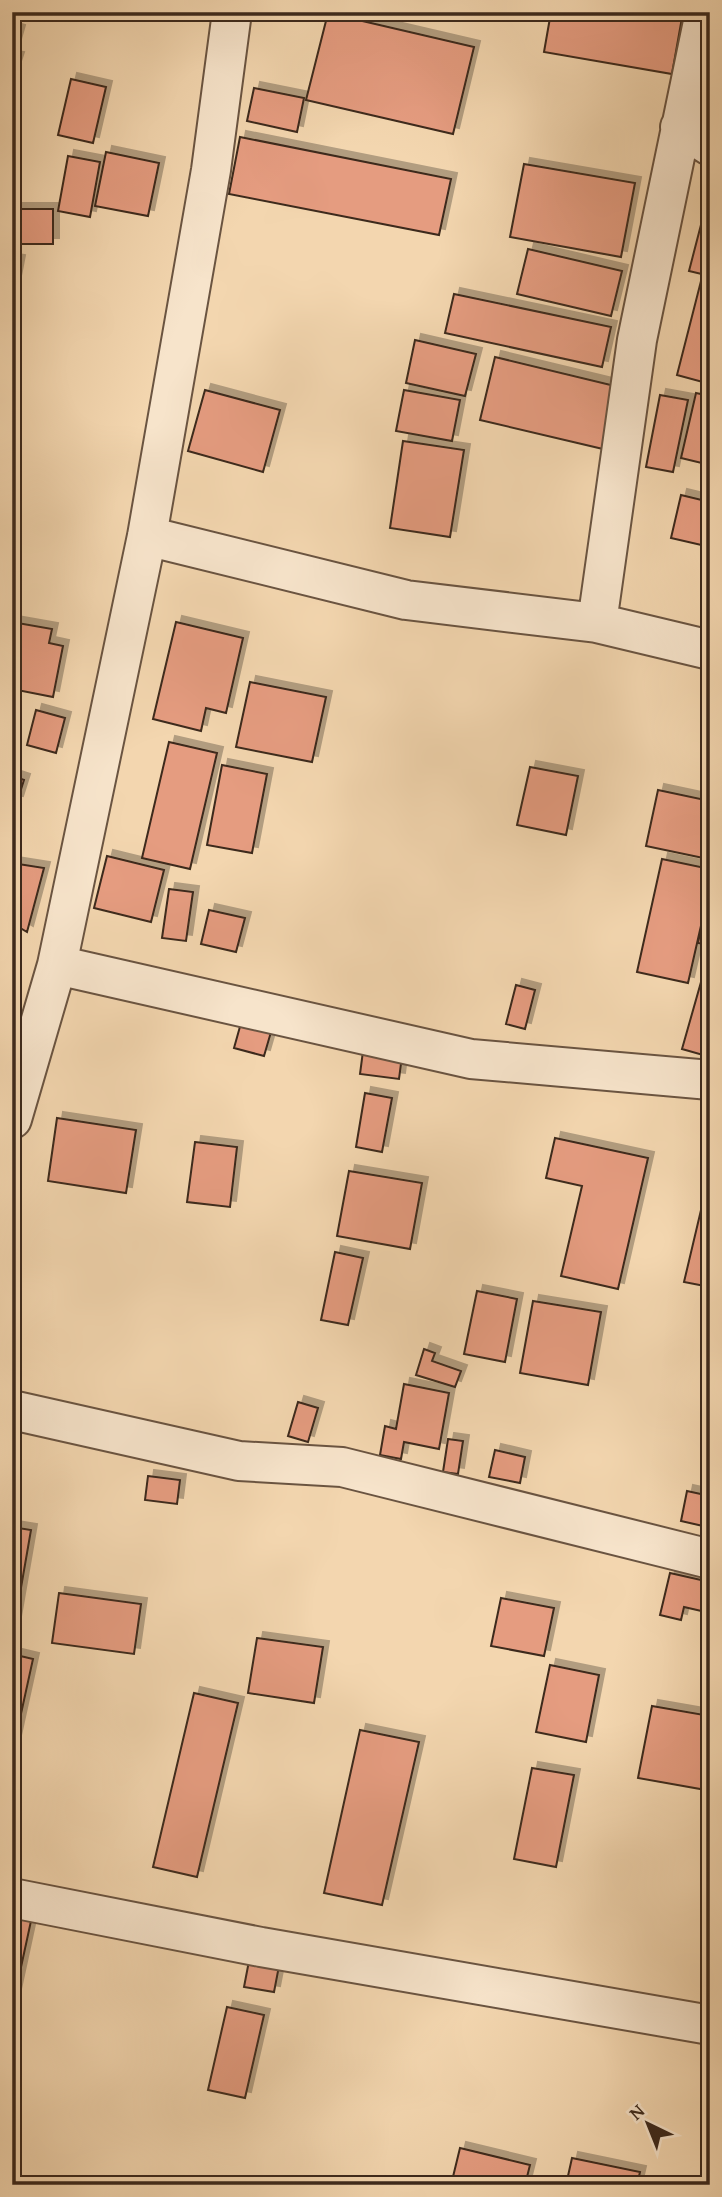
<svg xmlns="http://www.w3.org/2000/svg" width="722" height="2197" viewBox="0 0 722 2197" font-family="'Gentium Book Plus',serif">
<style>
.building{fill:#e59c80;stroke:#3c291c;stroke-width:2;filter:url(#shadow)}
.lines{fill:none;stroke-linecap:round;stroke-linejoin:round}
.minor-casing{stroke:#6a5441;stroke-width:42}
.minor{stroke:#f7e4cb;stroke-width:38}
</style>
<defs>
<filter id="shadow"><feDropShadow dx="6" dy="-6" stdDeviation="0" flood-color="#0004"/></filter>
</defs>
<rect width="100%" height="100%" fill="#f3d6af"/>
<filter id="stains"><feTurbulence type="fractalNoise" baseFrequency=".00286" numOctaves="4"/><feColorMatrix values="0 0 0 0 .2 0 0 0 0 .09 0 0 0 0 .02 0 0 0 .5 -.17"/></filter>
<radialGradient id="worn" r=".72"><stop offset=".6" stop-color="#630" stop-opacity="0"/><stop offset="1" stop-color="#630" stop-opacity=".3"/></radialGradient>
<path class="building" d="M551,12H683L672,74L544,52Z
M328,13L474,47L453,134L306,100Z
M12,29L19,31L13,52H12Z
M12,57L18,58L12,76Z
M71,79L106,87L93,143L58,135Z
M254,88L304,98L297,132L247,121Z
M240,137L451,179L439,235L229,194Z
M106,152L159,163L148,216L95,206Z
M68,156L100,162L90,217L58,211Z
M524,164L635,183L621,257L510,237Z
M710,190V276L689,271Z
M12,209H53V244H12Z
M528,249L622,271L611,316L517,294Z
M12,260L19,261L14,287H12Z
M701,281L710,284V384L677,375Z
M454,294L611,327L602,367L445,333Z
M415,340L476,354L465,396L406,383Z
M495,357L619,387L603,449L480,420Z
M205,390L280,410L263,472L188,451Z
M404,390L460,400L452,441L396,431Z
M696,393L710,396V465L681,458Z
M660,395L688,400L673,472L646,467Z
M403,441L464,450L450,537L390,528Z
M681,495L710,502V547L671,538Z
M12,622L52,629L49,643L63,646L53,697L12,689Z
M176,622L243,638L226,713L206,708L201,731L153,719Z
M250,682L326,697L312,762L236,747Z
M36,710L65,718L56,753L27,745Z
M169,742L217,753L190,869L142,858Z
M222,765L267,774L252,853L207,845Z
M530,767L578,776L566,835L517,825Z
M12,776L24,780L17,802L12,801Z
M658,790L710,801L708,859L646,846Z
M107,856L164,870L151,922L94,908Z
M662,859L710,869V886L688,983L637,972Z
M12,863L44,868L27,932L12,923Z
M710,885V945L698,943Z
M169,889L193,892L186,941L162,938Z
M209,910L245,918L236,952L201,944Z
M705,968L710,969V1057L682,1049Z
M516,985L535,990L525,1029L506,1024Z
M241,1023L271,1032L264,1056L234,1048Z
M363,1051L402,1056L399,1079L360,1074Z
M365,1093L392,1098L382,1152L356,1147Z
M57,1118L136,1130L126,1193L48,1181Z
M555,1138L648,1158L618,1289L561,1276L582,1186L546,1178Z
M195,1142L237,1147L230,1207L187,1202Z
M349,1171L422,1183L410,1249L337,1236Z
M710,1172V1287L684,1282Z
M335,1252L363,1258L348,1325L321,1320Z
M477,1291L517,1299L505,1362L464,1354Z
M533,1301L601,1312L588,1385L520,1373Z
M424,1349L435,1353L432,1361L461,1371L455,1387L416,1375Z
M404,1384L449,1393L439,1449L404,1442L401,1459L380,1455L385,1426L396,1429Z
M298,1402L318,1408L308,1442L288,1436Z
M448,1439L463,1441L458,1474L443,1472Z
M495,1450L525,1457L520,1483L489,1477Z
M148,1476L180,1480L177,1504L145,1500Z
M687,1491L710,1496L703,1526L681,1521Z
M12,1527L31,1530L13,1634L12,1633Z
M670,1573L710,1582V1613L684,1607L681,1620L660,1615Z
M59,1593L141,1604L134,1654L52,1643Z
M501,1598L554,1608L544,1656L491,1646Z
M257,1638L323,1647L314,1703L248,1693Z
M12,1654L33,1659L12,1755Z
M550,1665L599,1675L586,1742L536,1732Z
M194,1693L238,1703L197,1877L153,1867Z
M652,1706L710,1716V1771L706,1790L638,1778Z
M360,1730L419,1742L382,1905L324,1893Z
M532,1768L574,1775L556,1867L514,1859Z
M12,1917L31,1921L15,1995H12Z
M249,1961L279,1966L274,1992L244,1987Z
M227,2007L264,2015L245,2098L208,2090Z
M460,2148L530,2165L525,2185H451Z
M572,2158L640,2172L637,2185H566Z"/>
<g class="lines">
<g class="minor-casing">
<path id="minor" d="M680,127L710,146
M147,536L406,600L597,623L710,650
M597,623L637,340L705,12
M57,965L471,1059L710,1080
M12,1119L57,965L147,536L211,170L232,12
M12,1410L239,1461L342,1467L710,1559
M12,1898L261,1947L710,2025"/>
</g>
<use href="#minor" class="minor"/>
</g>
<rect width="722" height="2197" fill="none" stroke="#f3d6af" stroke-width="42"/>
<rect x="14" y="14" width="694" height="2169" fill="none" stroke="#3c291c" stroke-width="3.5"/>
<rect x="21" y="21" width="680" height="2155" fill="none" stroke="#3c291c" stroke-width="2"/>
<g transform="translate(648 2124) rotate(317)" stroke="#f7e4cb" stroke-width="5" paint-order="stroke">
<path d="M0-5L12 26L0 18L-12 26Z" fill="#3c291c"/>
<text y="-10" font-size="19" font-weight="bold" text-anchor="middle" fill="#3c291c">N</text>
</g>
<rect width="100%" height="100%" filter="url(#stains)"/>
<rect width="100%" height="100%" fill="url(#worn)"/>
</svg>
